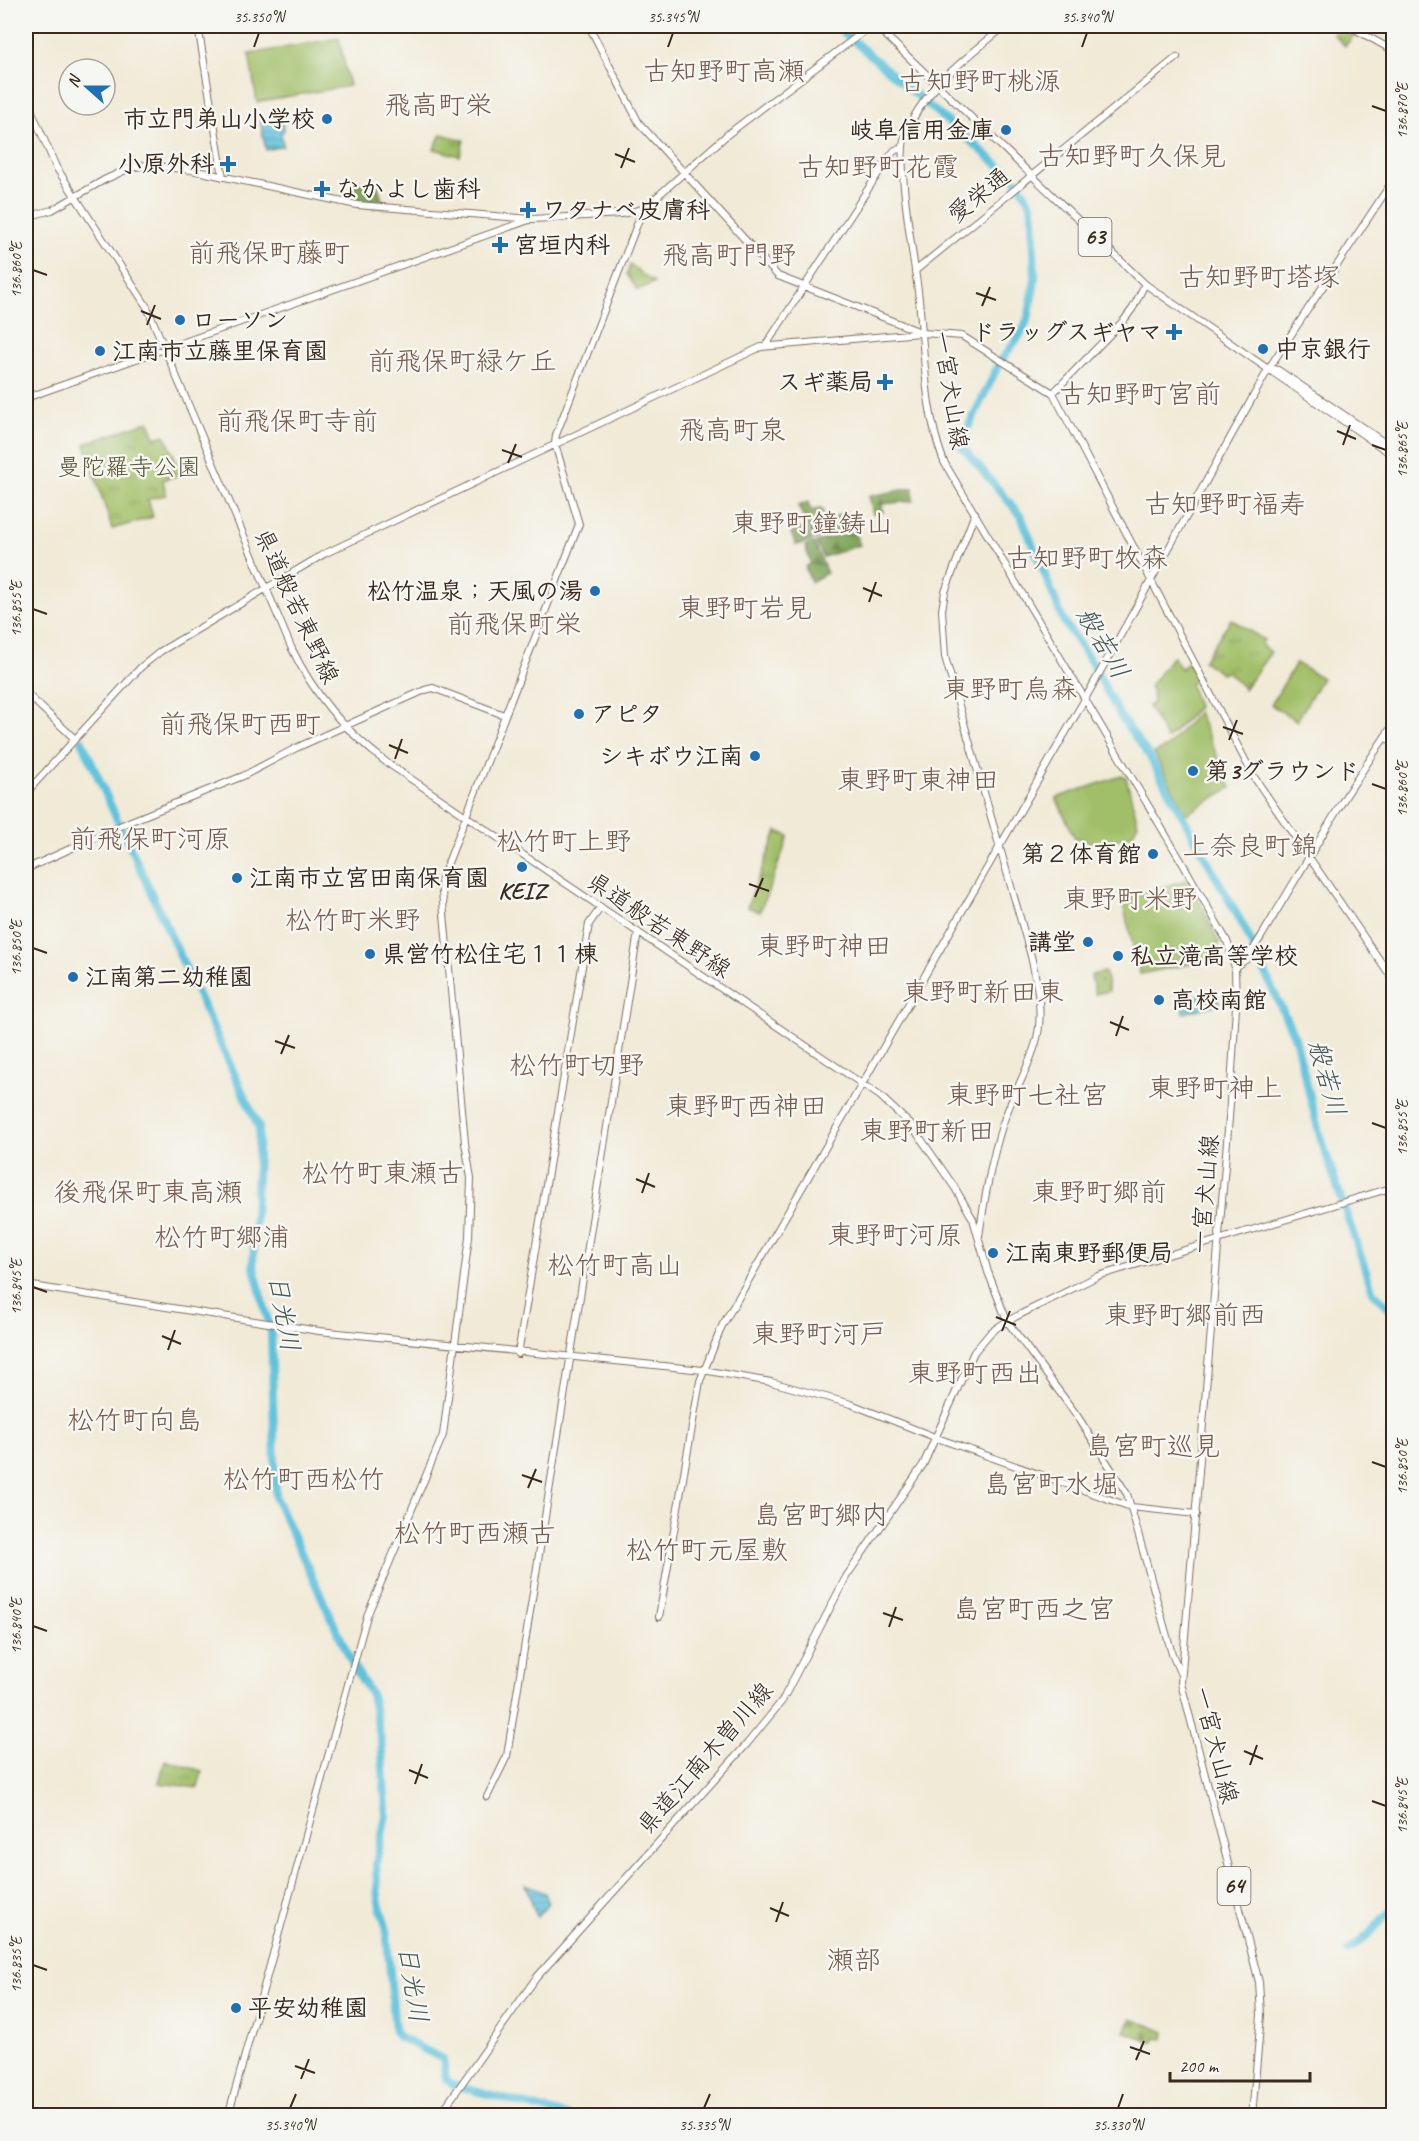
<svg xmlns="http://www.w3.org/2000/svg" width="1419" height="2141" viewBox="0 0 1419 2141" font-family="Caveat,'Klee One',sans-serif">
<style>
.grass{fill:#a1bf67;stroke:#6e7442;stroke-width:1.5}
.forest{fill:url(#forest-firs);stroke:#5e683d;stroke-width:1.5}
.cemetery{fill:url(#cemetery-stones);stroke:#6e7442;stroke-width:1.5}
.park{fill:url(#park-tufts);stroke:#6e7442;stroke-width:1.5}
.garden{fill:url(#garden-dots);stroke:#6e7442;stroke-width:1.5}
.water{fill:url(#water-rules);stroke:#4d767e;stroke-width:1.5}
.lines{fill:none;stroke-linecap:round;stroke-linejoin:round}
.river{stroke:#5fc2dd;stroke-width:8}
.secondary-casing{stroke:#7b6d5f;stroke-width:8}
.primary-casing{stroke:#7b6d5f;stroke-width:8}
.secondary{stroke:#fff;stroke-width:6}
.primary{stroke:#fff;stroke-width:6}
.ticks{fill:none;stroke:#3b2a1e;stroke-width:2}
.poi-dot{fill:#1f6fb2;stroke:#f6f6f2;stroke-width:2}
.labels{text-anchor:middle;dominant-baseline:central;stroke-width:5;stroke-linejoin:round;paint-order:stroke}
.shield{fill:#f6f6f2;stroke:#73675e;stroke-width:1.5}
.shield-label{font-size:22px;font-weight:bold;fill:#3b2a1e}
.poi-label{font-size:24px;font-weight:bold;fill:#3b2a1e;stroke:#f6f6f2;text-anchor:start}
.street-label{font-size:24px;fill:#3b2a1e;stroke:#f6f6f2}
.park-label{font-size:24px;fill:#5a5734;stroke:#f6f6f2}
.water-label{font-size:26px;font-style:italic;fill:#465857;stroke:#f6f6f2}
.quarter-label{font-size:27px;fill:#785a4b;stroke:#f6f6f2}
.neatline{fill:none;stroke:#3b2a1e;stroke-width:2}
.ticks-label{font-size:15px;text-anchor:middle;fill:#3b2a1e}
</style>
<defs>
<pattern id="forest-firs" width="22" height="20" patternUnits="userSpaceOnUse" patternTransform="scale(1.5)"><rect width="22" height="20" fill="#80a65c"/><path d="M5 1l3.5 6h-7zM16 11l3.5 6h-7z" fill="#6a874b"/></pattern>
<pattern id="cemetery-stones" width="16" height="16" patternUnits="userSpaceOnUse" patternTransform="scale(1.5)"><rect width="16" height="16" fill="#a1bf67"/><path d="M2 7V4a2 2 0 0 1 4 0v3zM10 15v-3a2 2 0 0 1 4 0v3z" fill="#849b54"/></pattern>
<pattern id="park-tufts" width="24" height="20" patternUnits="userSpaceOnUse" patternTransform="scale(1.5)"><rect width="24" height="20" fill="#a1bf67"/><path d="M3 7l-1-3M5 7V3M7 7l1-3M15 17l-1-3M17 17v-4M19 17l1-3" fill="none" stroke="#849b54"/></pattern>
<pattern id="garden-dots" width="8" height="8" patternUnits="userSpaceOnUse" patternTransform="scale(1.5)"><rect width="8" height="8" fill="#a1bf67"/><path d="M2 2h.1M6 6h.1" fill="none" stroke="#849b54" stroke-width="1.8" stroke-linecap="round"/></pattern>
<pattern id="water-rules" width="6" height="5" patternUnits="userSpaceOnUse" patternTransform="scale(1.5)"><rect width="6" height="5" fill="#5fc2dd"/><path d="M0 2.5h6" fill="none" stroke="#509eb3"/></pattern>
</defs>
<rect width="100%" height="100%" fill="#f6f6f2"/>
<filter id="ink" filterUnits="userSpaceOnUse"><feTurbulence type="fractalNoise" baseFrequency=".0167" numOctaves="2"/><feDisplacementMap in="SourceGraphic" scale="12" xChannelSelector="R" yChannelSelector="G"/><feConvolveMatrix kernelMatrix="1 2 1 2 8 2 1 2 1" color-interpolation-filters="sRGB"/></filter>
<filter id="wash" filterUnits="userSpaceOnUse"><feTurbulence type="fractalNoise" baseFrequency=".008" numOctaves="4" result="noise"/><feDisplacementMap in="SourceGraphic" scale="24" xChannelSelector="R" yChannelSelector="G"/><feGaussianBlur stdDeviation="1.35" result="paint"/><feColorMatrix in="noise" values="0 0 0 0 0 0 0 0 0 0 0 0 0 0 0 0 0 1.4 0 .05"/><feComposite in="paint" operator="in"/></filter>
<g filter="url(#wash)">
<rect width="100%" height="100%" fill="#f1ead7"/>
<path class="grass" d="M339,38L349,86L257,102L249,54Z
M1173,656L1181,669L1188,662L1199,678L1190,684L1198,707L1167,739L1148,706L1153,703L1152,689L1149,687Z
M1296,663L1322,678L1297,721L1271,705Z
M1198,712L1231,788L1186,814L1154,753L1167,747Z
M1121,776L1126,777L1138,824L1131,836L1097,844L1075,838L1056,798Z
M1189,879L1219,943L1210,960L1140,974L1122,900Z"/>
<path class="forest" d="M377,182L384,208L358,205L355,184Z
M913,488V501L882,504L883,512L873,514L869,496Z
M808,502L811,511L821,508L827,520L846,512L853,529L814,539L798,506Z
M805,527L812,541L796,545L791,533Z
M854,532L860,545L823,557L816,542Z
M814,543L827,573L811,582L805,567L811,563L805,546Z"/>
<path class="cemetery" d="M1131,2018L1165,2032L1164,2039L1155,2038L1153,2042L1125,2032Z"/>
<path class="park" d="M1340,26L1356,33L1345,46L1333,34Z
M441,134L464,140L460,156L434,149Z
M630,265L654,283L637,290L627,274Z
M149,421L155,438L165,435L182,474L163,480L166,495L148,499L153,517L112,529L85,444Z
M1231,619L1264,640L1261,645L1271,652L1244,689L1228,672L1221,673L1203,661Z
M777,831L789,836L760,912L747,907Z
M165,1760L202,1771L198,1788L159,1783Z"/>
<path class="garden" d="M1105,972L1109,991L1095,994L1091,975Z"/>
<path class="water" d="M282,116L284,131L281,133L283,146L266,150L260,120Z
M1215,992L1219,1004L1184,1013L1181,1001Z
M525,1884L545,1893L549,1903L537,1917Z"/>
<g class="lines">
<path class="river" d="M836,26L1017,181L1031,204L1033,219L1035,279L1029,315L1023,331L1000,362L960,444L1021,516L1064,622L1093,665L1120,716L1150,757L1246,931L1295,1038L1320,1136L1373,1292L1394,1312
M82,741L119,824
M122,829L259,1128L253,1264L271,1332L276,1499L354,1667L371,1694L381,1740L386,1811
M386,1815L376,1864L378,1899L386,1927L395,2031L399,2037L443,2059L446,2079L453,2085L568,2116
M1348,1951L1370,1933L1394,1907"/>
</g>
</g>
<g filter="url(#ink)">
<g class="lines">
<g class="secondary-casing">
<path id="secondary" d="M198,26L223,177
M589,26L639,123L778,276L923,333L962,336L1053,393L1254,777L1394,981
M1349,26L1394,51
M26,98L56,167L147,307L291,647C314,695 343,729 386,762L880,1096L912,1126L955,1188L973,1219L988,1272L1007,1321L1078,1417L1127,1494L1172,1654L1181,1675
M26,217L52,210L104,180L130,168L146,165L192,170L357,205L532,219L621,214L643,209L728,134L871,26
M915,271L1177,57
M766,345L889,157L895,150L902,149
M1053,393L1124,320L1133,308L1145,284
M26,398L529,220
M975,513L945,592L942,610L945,657L1031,956C1037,982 1044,1016 1036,1042C1028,1070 1012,1096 1003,1123C991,1160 985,1197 979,1236
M26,693L75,739
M1385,737L1394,743
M26,793L141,667L161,651L324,554L761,347L920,333
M26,869L131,821L243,776L296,748L425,690L433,688L504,715
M1235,967L1247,959L1261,937L1347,794L1394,723
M26,1285L319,1331L703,1370L771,1382L851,1404L937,1438L1131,1507L1196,1514
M518,1354L589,924L601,907
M659,1617L700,1381L722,1326L1085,699L1269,368L1394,179
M487,1797L507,1756L638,932
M228,2116L367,1616L443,1435L469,1237L471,1178L465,1143L441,881L579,524L555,444L556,435L643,209
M439,2116L536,1978L746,1745L782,1701L846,1577L923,1465L974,1352L991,1332L1007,1321L1098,1276L1394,1187"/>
</g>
<g class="primary-casing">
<path id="primary" d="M876,26L1145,284L1394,456
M1005,26C968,57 922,89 905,136C896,162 914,259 918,291C925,347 923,409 944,462L1183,864L1227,941L1235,967L1236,1007L1229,1118L1181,1683L1259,1982L1261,2015L1252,2116
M1269,368L1278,370L1394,449"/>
</g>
<use href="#secondary" class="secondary"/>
<use href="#primary" class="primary"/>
</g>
</g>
<path class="ticks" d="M254,47L259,33M668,47L673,33M1082,47L1087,33M1372,106L1386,111M615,154L635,162M621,168L629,148M33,270L47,275M976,293L996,300M982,306L990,287M141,311L161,319M147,325L155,305M1337,431L1356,439M1343,445L1350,425M1372,445L1386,450M502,450L522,457M508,463L516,444M863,588L882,596M869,602L876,582M33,609L47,614M1223,727L1243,734M1229,740L1237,720M389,745L408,753M395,759L402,739M1372,784L1386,789M749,884L769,891M755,897L763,878M33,948L47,953M1110,1022L1129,1030M1116,1036L1123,1016M275,1041L295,1048M281,1054L289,1035M1372,1123L1386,1128M636,1179L655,1187M642,1193L649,1173M33,1287L47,1292M996,1317L1016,1325M1002,1331L1010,1311M162,1336L181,1344M168,1350L175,1330M1372,1462L1386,1467M522,1475L542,1482M528,1488L536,1469M883,1613L903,1620M33,1626L47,1631M889,1627L896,1607M1244,1751L1263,1759M1250,1765L1257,1745M409,1770L428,1778M415,1784L422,1764M1372,1801L1386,1806M770,1908L789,1916M776,1922L783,1902M33,1965L47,1970M1130,2047L1150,2054M1136,2060L1144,2041M295,2066L315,2073M301,2079L309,2059M290,2108L296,2094M704,2108L710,2094M1118,2108L1123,2094"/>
<g class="poi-dot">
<circle cx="327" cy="119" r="6"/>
<circle cx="1006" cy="130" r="6"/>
<path d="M225 155h6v6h6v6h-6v6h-6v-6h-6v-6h6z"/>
<path d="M319 180h6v6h6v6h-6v6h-6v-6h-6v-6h6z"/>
<path d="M525 201h6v6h6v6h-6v6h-6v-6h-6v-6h6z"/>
<path d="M497 236h6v6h6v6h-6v6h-6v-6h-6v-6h6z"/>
<circle cx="180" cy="320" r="6"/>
<path d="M1171 323h6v6h6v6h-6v6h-6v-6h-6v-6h6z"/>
<circle cx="1263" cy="349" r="6"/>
<circle cx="100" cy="351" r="6"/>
<path d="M882 373h6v6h6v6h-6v6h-6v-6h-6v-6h6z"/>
<circle cx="595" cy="591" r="6"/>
<circle cx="579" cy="714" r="6"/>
<circle cx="755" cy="756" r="6"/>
<circle cx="1193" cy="771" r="6"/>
<circle cx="1153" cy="854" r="6"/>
<circle cx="522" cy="867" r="6"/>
<circle cx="237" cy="878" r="6"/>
<circle cx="1088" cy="942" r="6"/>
<circle cx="370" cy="954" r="6"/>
<circle cx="1118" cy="956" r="6"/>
<circle cx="73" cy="977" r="6"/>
<circle cx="1159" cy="1000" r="6"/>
<circle cx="993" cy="1253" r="6"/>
<circle cx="236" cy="2008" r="6"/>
</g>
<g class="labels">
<g class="shield">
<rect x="1078.5" y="218" width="33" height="38" rx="4.5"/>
<rect x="1217.5" y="1867" width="33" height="38" rx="4.5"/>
</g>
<g class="shield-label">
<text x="1095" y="237">63</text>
<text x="1234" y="1886">64</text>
</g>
<g class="poi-label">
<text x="315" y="119" text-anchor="end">市立門弟山小学校</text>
<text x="994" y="130" text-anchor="end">岐阜信用金庫</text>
<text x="214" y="164" text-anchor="end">小原外科</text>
<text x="336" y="189">なかよし歯科</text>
<text x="542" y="210">ワタナベ皮膚科</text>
<text x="514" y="245">宮垣内科</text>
<text x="192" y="320">ローソン</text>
<text x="1162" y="332" text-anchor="end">ドラッグスギヤマ</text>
<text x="1275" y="349">中京銀行</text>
<text x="112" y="351">江南市立藤里保育園</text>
<text x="873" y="382" text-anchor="end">スギ薬局</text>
<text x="583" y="591" text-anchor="end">松竹温泉；天風の湯</text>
<text x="591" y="714">アピタ</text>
<text x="743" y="756" text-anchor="end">シキボウ江南</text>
<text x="1205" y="771">第3グラウンド</text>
<text x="1141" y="854" text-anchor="end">第２体育館</text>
<text x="249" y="878">江南市立宮田南保育園</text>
<text x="522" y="891" text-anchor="middle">KEIZ</text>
<text x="1076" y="942" text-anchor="end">講堂</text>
<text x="382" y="954">県営竹松住宅１１棟</text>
<text x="1130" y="956">私立滝高等学校</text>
<text x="85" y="977">江南第二幼稚園</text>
<text x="1171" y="1000">高校南館</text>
<text x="1005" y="1253">江南東野郵便局</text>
<text x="248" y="2008">平安幼稚園</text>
</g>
<g class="street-label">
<text transform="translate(979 195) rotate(-39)">愛栄通</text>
<text transform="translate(951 390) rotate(81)">一宮犬山線</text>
<text transform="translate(297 606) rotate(65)">県道般若東野線</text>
<text transform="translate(659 925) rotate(34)">県道般若東野線</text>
<text transform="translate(1205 1194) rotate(-85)">一宮犬山線</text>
<text transform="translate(1216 1745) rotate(76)">一宮犬山線</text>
<text transform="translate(705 1758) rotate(-49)">県道江南木曽川線</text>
</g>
<g class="park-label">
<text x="129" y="467">曼陀羅寺公園</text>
</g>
<g class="water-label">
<text transform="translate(1103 643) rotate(60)">般若川</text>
<text transform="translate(1327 1078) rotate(75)">般若川</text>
<text transform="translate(284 1313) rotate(80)">日光川</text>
<text transform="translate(413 1984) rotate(81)">日光川</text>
</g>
<g class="quarter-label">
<text x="724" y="71">古知野町高瀬</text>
<text x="980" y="81">古知野町桃源</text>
<text x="438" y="105">飛高町栄</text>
<text x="1132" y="156">古知野町久保見</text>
<text x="878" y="167">古知野町花霞</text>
<text x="269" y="253">前飛保町藤町</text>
<text x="729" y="255">飛高町門野</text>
<text x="1259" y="277">古知野町塔塚</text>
<text x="462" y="361">前飛保町緑ケ丘</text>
<text x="1140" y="394">古知野町宮前</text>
<text x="297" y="421">前飛保町寺前</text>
<text x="732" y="430">飛高町泉</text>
<text x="1225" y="504">古知野町福寿</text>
<text x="812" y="523">東野町鐘鋳山</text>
<text x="1087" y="558">古知野町牧森</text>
<text x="745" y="608">東野町岩見</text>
<text x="514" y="624">前飛保町栄</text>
<text x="1010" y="689">東野町烏森</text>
<text x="240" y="724">前飛保町西町</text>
<text x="918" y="780">東野町東神田</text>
<text x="150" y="839">前飛保町河原</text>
<text x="564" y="841">松竹町上野</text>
<text x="1250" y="846">上奈良町錦</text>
<text x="1130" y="899">東野町米野</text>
<text x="353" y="920">松竹町米野</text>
<text x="824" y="946">東野町神田</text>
<text x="983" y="992">東野町新田東</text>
<text x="577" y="1065">松竹町切野</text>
<text x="1215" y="1088">東野町神上</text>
<text x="1027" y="1095">東野町七社宮</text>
<text x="746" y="1106">東野町西神田</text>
<text x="927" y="1131">東野町新田</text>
<text x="383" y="1173">松竹町東瀬古</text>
<text x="148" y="1192">後飛保町東高瀬</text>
<text x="1099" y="1192">東野町郷前</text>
<text x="895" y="1235">東野町河原</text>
<text x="222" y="1237">松竹町郷浦</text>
<text x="615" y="1265">松竹町高山</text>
<text x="1185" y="1315">東野町郷前西</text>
<text x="819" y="1334">東野町河戸</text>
<text x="975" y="1373">東野町西出</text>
<text x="135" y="1420">松竹町向島</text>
<text x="1153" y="1446">島宮町巡見</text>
<text x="304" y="1479">松竹町西松竹</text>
<text x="1051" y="1484">島宮町水堀</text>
<text x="821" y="1515">島宮町郷内</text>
<text x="475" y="1533">松竹町西瀬古</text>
<text x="707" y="1550">松竹町元屋敷</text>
<text x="1034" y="1609">島宮町西之宮</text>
<text x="854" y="1960">瀬部</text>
</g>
</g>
<rect width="1419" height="2141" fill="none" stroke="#f6f6f2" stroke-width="66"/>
<g transform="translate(87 87) rotate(291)"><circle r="28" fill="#f6f6f2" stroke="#aba49d" stroke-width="1.5"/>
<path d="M0-4.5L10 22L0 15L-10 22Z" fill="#1f6fb2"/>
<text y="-9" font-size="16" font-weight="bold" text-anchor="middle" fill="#3b2a1e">N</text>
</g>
<path d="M1170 2072v9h140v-9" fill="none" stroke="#3b2a1e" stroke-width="3"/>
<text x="1179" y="2072" font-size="18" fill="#3b2a1e" stroke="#f6f6f2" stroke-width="4.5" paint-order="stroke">200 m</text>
<rect x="33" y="33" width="1353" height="2075" class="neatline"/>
<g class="ticks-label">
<text x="259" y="22">35.350°N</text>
<text x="673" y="22">35.345°N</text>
<text x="1087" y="22">35.340°N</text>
<text transform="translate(1402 111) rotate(-90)" y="5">136.870°E</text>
<text transform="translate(16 270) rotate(-90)" y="5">136.860°E</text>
<text transform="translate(1402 450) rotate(-90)" y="5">136.865°E</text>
<text transform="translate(16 609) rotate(-90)" y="5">136.855°E</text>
<text transform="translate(1402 789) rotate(-90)" y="5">136.860°E</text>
<text transform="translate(16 948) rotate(-90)" y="5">136.850°E</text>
<text transform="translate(1402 1128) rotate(-90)" y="5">136.855°E</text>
<text transform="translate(16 1287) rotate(-90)" y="5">136.845°E</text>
<text transform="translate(1402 1467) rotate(-90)" y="5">136.850°E</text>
<text transform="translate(16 1626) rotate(-90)" y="5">136.840°E</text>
<text transform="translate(1402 1806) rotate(-90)" y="5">136.845°E</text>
<text transform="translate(16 1965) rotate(-90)" y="5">136.835°E</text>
<text x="290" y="2130">35.340°N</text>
<text x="704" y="2130">35.335°N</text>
<text x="1118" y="2130">35.330°N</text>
</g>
</svg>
